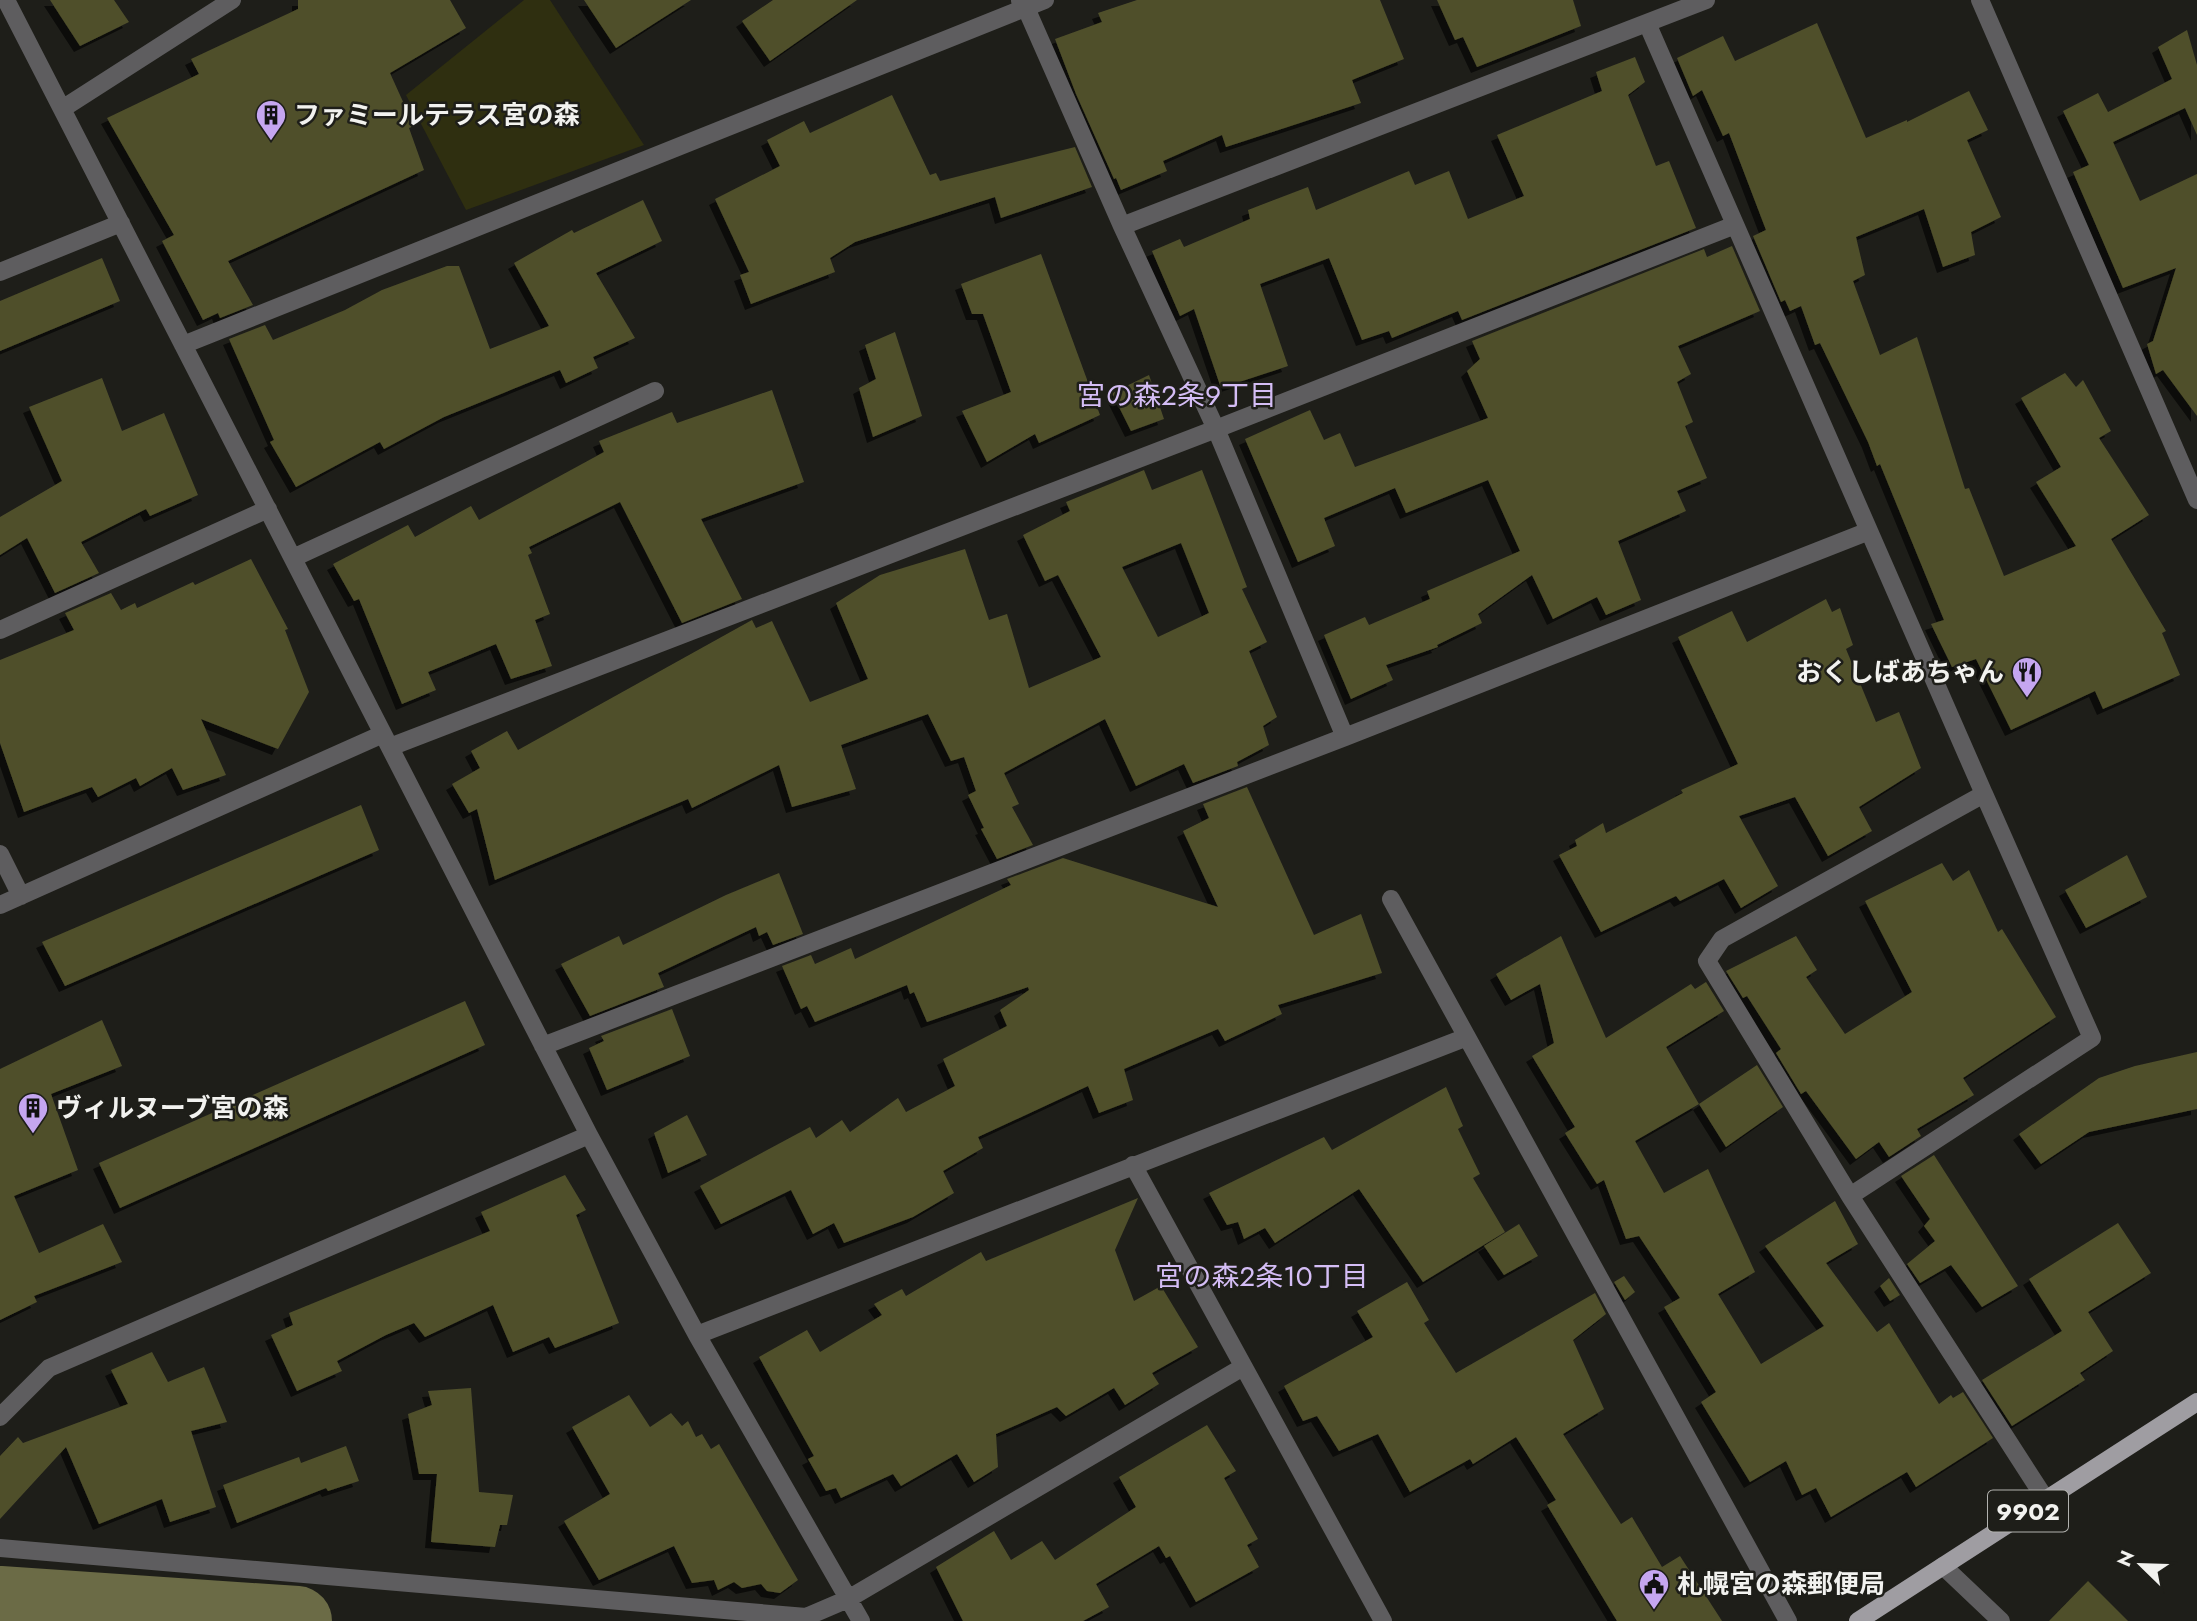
<svg xmlns="http://www.w3.org/2000/svg" width="2197" height="1621" viewBox="0 0 2197 1621" font-family="Jost,'Noto Sans JP',sans-serif">
<style>
.green{fill:#2f2f10}
.lines{fill:none;stroke-linecap:round;stroke-linejoin:round}
.river{stroke:#6b6b46;stroke-width:70}
.building{fill:#4f4f2b;fill-rule:evenodd;filter:url(#shadow)}
.minor{stroke:#5e5d5f;stroke-width:18}
.major{stroke:#9f9da2;stroke-width:18}
.labels{text-anchor:middle;dominant-baseline:central;stroke-width:5;stroke-linejoin:round;paint-order:stroke}
.shield{fill:#1e1e19;stroke:#b2b2af;stroke-width:2}
.shield-label{font-size:24px;font-weight:bold;fill:#f2f2ef}
.poi-label{font-size:26px;font-weight:bold;fill:#f2f2ef;stroke:#1e1e19;text-anchor:start}
.neighbourhood-label{font-size:28px;fill:#d4bdf5;stroke:#1e1e19}
</style>
<defs>
<filter id="shadow"><feDropShadow dx="-6" dy="6" stdDeviation="0" flood-color="#0009"/></filter>
</defs>
<rect width="100%" height="100%" fill="#1e1e19"/>
<path class="green" d="M524,0H550L644,145L466,210L406,95Z"/>
<g class="lines">
<path class="river" d="M0,1601L297,1621"/>
</g>
<path class="building" d="M50,0H114L129,22L80,46Z
M298,0H450L466,28L390,73L414,126L409,128L424,170L228,261L253,305L220,318L218,313L203,320L162,241L174,235L107,118L199,74L191,59L298,9Z
M584,0H691L616,48Z
M773,0H857L770,61L742,21Z
M1137,0H1380L1404,59L1352,80L1361,103L1226,147L1222,135L1163,161L1167,171L1121,190L1116,178L1114,179L1076,94L1055,39L1102,22L1098,13Z
M1437,0H1573L1581,26L1477,67L1463,37L1455,40Z
M1817,23L1866,138L1907,120V122L1969,91L1988,130L1967,140L2001,217L1971,232L1975,255L1943,267L1924,209L1856,237L1865,275L1853,281L1880,355L1917,337L1965,489L1969,488L2004,576L2076,546L2036,482L2061,467L2021,398L2065,373L2076,387L2083,380L2111,431L2099,438L2149,515L2111,539L2166,631L2162,633L2180,675L2103,709L2095,691L2011,730L1976,659L1952,667L1931,624L1944,620L1880,464L1877,466L1868,442L1820,343L1815,345L1801,306L1790,311L1785,300L1781,302L1753,236L1766,230L1729,133L1723,136L1702,90L1693,96L1677,58L1723,36L1735,61Z
M2187,30L2197,65V135L2185,108L2113,142L2140,201L2197,174V416L2163,370L2156,374L2147,344L2153,341L2176,268L2123,288L2073,172L2089,165L2063,111L2098,93L2108,112L2172,79L2158,47Z
M1635,57L1645,82L1628,95L1656,166L1669,161L1696,228L1462,320L1458,311L1392,338L1389,331L1362,340L1329,258L1260,284L1288,366L1221,388L1194,309L1180,316L1152,251L1180,239L1184,247L1250,219L1248,210L1308,187L1316,210L1409,171L1415,185L1449,171L1468,219L1524,196L1497,135L1602,91L1596,72Z
M892,95L930,175L936,173L940,181L1075,147L1092,187L1001,218L995,197L855,242L830,258L835,272L751,304L740,275L749,272L715,199L780,166L767,140L804,121L810,133Z
M643,200L662,241L596,273L635,338L593,357L598,368L566,383L560,370L444,417L384,449L380,442L296,487L270,442L274,440L229,339L265,325L273,340L345,310L382,290L447,266H459L490,349L549,326L514,263L572,230L574,233Z
M1732,246L1760,311L1678,346L1691,374L1677,382L1693,422L1685,426L1707,478L1677,491L1686,511L1618,541L1641,600L1606,615L1597,597L1553,619L1532,575L1478,614L1482,623L1437,645L1438,647L1386,665L1393,680L1351,699L1324,635L1365,617L1369,625L1430,599L1427,591L1520,551L1488,480L1406,513L1395,488L1324,518L1335,546L1298,562L1245,439L1310,410L1324,440L1340,433L1355,467L1488,418L1467,371L1480,359L1472,341L1704,249L1707,257Z
M1041,254L1100,415L1039,443L1035,434L987,462L962,411L1011,392L983,314H972L961,284Z
M102,258L120,301L0,351V301Z
M895,332L922,416L873,437L859,388L876,379L865,345Z
M1149,375L1164,419L1131,431L1112,393Z
M102,378L122,431L164,413L198,495L150,516L146,509L81,542L99,573L55,593L27,538L0,555V517L62,481L29,407Z
M772,390L804,482L701,519L742,599L682,623L620,502L529,547L532,553L528,555L550,614L535,620L552,666L511,679L496,644L428,672L436,690L402,704L359,599L354,601L333,564L408,525L415,537L471,506L479,520L604,452L599,441L672,412L677,423Z
M1144,470L1152,490L1202,470L1247,587L1242,589L1267,642L1249,651L1277,717L1263,726L1269,745L1237,762L1238,766L1193,783L1184,764L1136,786L1105,719L1004,773L1019,804L1012,807L1033,845L997,859L981,829L984,828L968,795L976,791L964,757L951,761L928,714L841,745L856,789L792,807L779,765L692,808L688,799L495,880L477,809L469,813L452,784L480,768L471,751L507,731L518,750L752,620L756,628L772,621L810,702L868,679L836,603L880,575L965,549L989,620L1007,614L1029,688L1101,657L1058,575L1045,581L1023,535L1070,511L1066,502ZM1181,543L1209,613L1158,637L1122,567Z
M251,559L288,629L285,630L309,692L278,749L201,719L226,775L183,790L172,768L140,786L136,778L98,797L92,787L24,812L0,743V660L74,630L65,613L111,593L121,610L135,603L137,608L193,582L195,585Z
M1826,599L1832,612L1840,608L1853,645L1846,649L1876,722L1899,712L1921,768L1859,807L1872,831L1828,856L1795,797L1739,816L1778,886L1741,908L1724,879L1680,901L1676,896L1601,932L1559,855L1577,846L1575,840L1603,823L1606,833L1683,793L1681,790L1738,764L1678,637L1732,611L1747,642Z
M1247,787L1314,935L1361,914L1382,973L1278,1005L1282,1014L1225,1041L1218,1029L1124,1069L1133,1100L1099,1113L1088,1086L978,1137L983,1148L943,1171L954,1193L913,1217L844,1243L834,1223L813,1234L791,1190L721,1224L700,1186L810,1127L816,1138L842,1120L850,1132L898,1098L906,1112L955,1086L943,1059L1007,1026L1000,1010L1029,990L1028,987L927,1022L914,992L910,994L907,985L815,1022L807,1006L801,1009L782,966L811,955L815,964L851,948L855,959L1011,885L1007,879L1063,858L1218,907L1183,831L1209,818L1203,804Z
M361,805L379,850L65,986L42,942Z
M2127,855L2147,897L2086,928L2065,890Z
M1942,863L1953,881L1969,870L1998,932L2002,929L2056,1017L1963,1078L1974,1095L1917,1129L1921,1136L1889,1157L1879,1142L1856,1159L1806,1091L1801,1094L1776,1053L1781,1049L1747,996L1743,998L1726,971L1796,936L1817,970L1806,977L1845,1034L1912,992L1865,901Z
M779,873L803,934L773,945L767,932L759,936L756,927L658,973L664,987L590,1016L561,964L619,936L623,945L726,895Z
M1561,936L1606,1038L1691,984L1695,989L1706,982L1724,1011L1666,1047L1699,1104L1635,1141L1664,1193L1708,1169L1755,1272L1718,1294L1761,1364L1824,1326L1765,1246L1835,1201L1858,1244L1826,1263L1877,1332L1889,1323L1939,1404L1951,1395L1953,1398L1963,1392L1993,1438L1916,1487L1907,1472L1831,1517L1816,1488L1802,1495L1786,1461L1750,1482L1701,1402L1716,1392L1664,1307L1680,1298L1639,1236L1626,1239L1604,1180L1597,1184L1565,1133L1575,1127L1532,1056L1554,1043L1540,984L1511,1000L1496,974Z
M465,1001L485,1045L120,1208L99,1163Z
M672,1009L690,1056L607,1090L589,1048L604,1041L601,1036Z
M102,1020L122,1066L51,1094L78,1170L14,1196L39,1253L103,1224L122,1262L34,1296L37,1302L0,1320V1069Z
M2197,1052V1109L2089,1132L2041,1164L2019,1134L2099,1078L2135,1066Z
M1757,1065L1783,1107L1726,1147L1699,1104Z
M1446,1087L1463,1126L1458,1129L1480,1174L1473,1178L1505,1232L1423,1282L1359,1189L1275,1243L1265,1228L1244,1239L1238,1222L1227,1225L1209,1193L1324,1137L1332,1150Z
M687,1115L707,1155L668,1173L654,1133Z
M1934,1155L2018,1286L1982,1307L1951,1265L1920,1283L1907,1264L1935,1241L1924,1226L1930,1219L1901,1176Z
M565,1175L586,1210L576,1215L619,1323L555,1348L549,1337L513,1352L493,1305L425,1337L414,1323L386,1335L337,1361L342,1371L297,1391L271,1335L293,1325L289,1313L490,1231L481,1212Z
M1138,1198L1115,1250L1134,1301L1161,1286L1198,1347L1152,1373L1159,1384L1125,1405L1114,1388L1066,1416L1057,1407L996,1434L998,1467L974,1482L957,1454L901,1486L893,1474L841,1498L836,1488L826,1491L808,1459L814,1456L759,1357L807,1330L820,1352L882,1315L874,1304L902,1289L906,1296L981,1252L986,1261Z
M2118,1223L2151,1273L2088,1312L2113,1351L2080,1373L2085,1380L2012,1426L1982,1380L2062,1331L2029,1279Z
M1519,1224L1538,1256L1504,1275L1484,1246Z
M1624,1276L1635,1292L1625,1300L1614,1282Z
M1889,1278L1900,1295L1890,1301L1880,1286Z
M1407,1282L1429,1320L1424,1323L1456,1373L1595,1293L1606,1314L1573,1340L1604,1409L1563,1434L1621,1524L1632,1517L1662,1567L1680,1556L1722,1621H1617L1547,1505L1556,1500L1516,1437L1473,1464L1470,1459L1410,1492L1378,1434L1339,1451L1317,1416L1303,1421L1284,1386L1373,1337L1357,1311Z
M152,1352L168,1382L204,1367L227,1422L191,1431L216,1507L170,1522L162,1499L99,1524L66,1447L0,1519V1456L18,1437L23,1443L128,1404L111,1370Z
M471,1388L479,1492L513,1495L507,1525H500L495,1547L431,1542L437,1474H419L408,1414L432,1405L428,1391Z
M629,1395L650,1427L671,1413L682,1426L688,1421L696,1437L702,1434L711,1449L719,1444L798,1580L780,1593L767,1591L761,1584L742,1588L734,1582L718,1590L714,1580L692,1583L674,1546L599,1580L564,1521L610,1494L572,1427Z
M1207,1425L1236,1471L1224,1478L1258,1539L1247,1545L1259,1567L1196,1602L1170,1556L1166,1558L1159,1546L1096,1584L1109,1607L1083,1621H963L936,1567L994,1531L1011,1560L1042,1541L1055,1560L1136,1507L1119,1477Z
M346,1446L359,1481L328,1491L326,1488L237,1523L223,1485L299,1457L301,1463Z
M2088,1581L2128,1621H2049Z"/>
<g class="lines">
<path class="minor" d="M6,0L589,1135L697,1335L861,1621
M1980,0L2197,500
M1020,1L1026,8L1122,226L1216,429L1345,737
M1647,23L1984,794L1722,939L1707,961L1850,1196L2046,1500
M62,109L232,0
M1122,226L1706,0
M0,272L121,223
M183,345L1045,0
M293,558L655,391
M0,630L268,509
M390,747L1216,429L1735,225
M0,854L21,896
M1391,899L1788,1621
M0,905L383,734
M543,1046L1345,737L1869,531
M1133,1165L1383,1621
M1850,1196L2092,1038L1984,794
M697,1335L1467,1037
M0,1417L49,1368L589,1135
M0,1548L806,1617L848,1599L1243,1367
M1943,1566L2001,1621"/>
<path class="major" d="M1858,1621L2197,1402"/>
</g>
<defs>
<g id="building-pin" transform="scale(1.575)"><path d="M0 17L-7.5 6A9.5 9.5 0 1 1 7.5 6Z" fill="#c5a6f0" stroke="#1e1e19"/><path d="M-4-6H4V6H1V3H-1V6H-4ZM-2.5-4.3h1.7v1.8h-1.7ZM.8-4.3h1.7v1.8H.8ZM-2.5-1h1.7V.8h-1.7ZM.8-1h1.7V.8H.8Z" fill="#111"/></g>
<g id="restaurant-pin" transform="scale(1.575)"><path d="M0 17L-7.5 6A9.5 9.5 0 1 1 7.5 6Z" fill="#c5a6f0" stroke="#1e1e19"/><path d="M-5-6h1v4h1v-4h1v4h1v-4h1v5L-1.5 .5V6h-2V.5L-5-1ZM5-6V6H3V1.5H1.5Q1.5-4 5-6Z" fill="#111"/></g>
<g id="civic-pin" transform="scale(1.575)"><path d="M0 17L-7.5 6A9.5 9.5 0 1 1 7.5 6Z" fill="#c5a6f0" stroke="#1e1e19"/><path d="M-.6-6.5H3V-4.5H.6V-3L4-1V1h2V6H-6V1h2V-1L-.6-3ZM-1.2 2.5V6h2.4V2.5Z" fill="#111"/></g>
</defs>
<g fill-rule="evenodd">
<use href="#building-pin" x="271" y="115"/>
<use href="#restaurant-pin" x="2027" y="672"/>
<use href="#building-pin" x="33" y="1108"/>
<use href="#civic-pin" x="1654" y="1584"/>
</g>
<g class="labels">
<rect class="shield" x="1988" y="1490.5" width="80" height="41" rx="5"/>
<g class="shield-label">
<text x="2028" y="1511">9902</text>
</g>
<g class="poi-label">
<text x="294" y="115">ファミールテラス宮の森</text>
<text x="2004" y="672" text-anchor="end">おくしばあちゃん</text>
<text x="56" y="1108">ヴィルヌーブ宮の森</text>
<text x="1677" y="1584">札幌宮の森郵便局</text>
</g>
<g class="neighbourhood-label">
<text x="1177" y="395">宮の森2条9丁目</text>
<text x="1262" y="1276">宮の森2条10丁目</text>
</g>
</g>
<g transform="translate(2141 1565) rotate(293)" stroke="#1e1e19" stroke-width="5" paint-order="stroke">
<path d="M0-5L12 26L0 18L-12 26Z" fill="#f2f2ef"/>
<text y="-10" font-size="19" font-weight="bold" text-anchor="middle" fill="#f2f2ef">N</text>
</g>
</svg>
